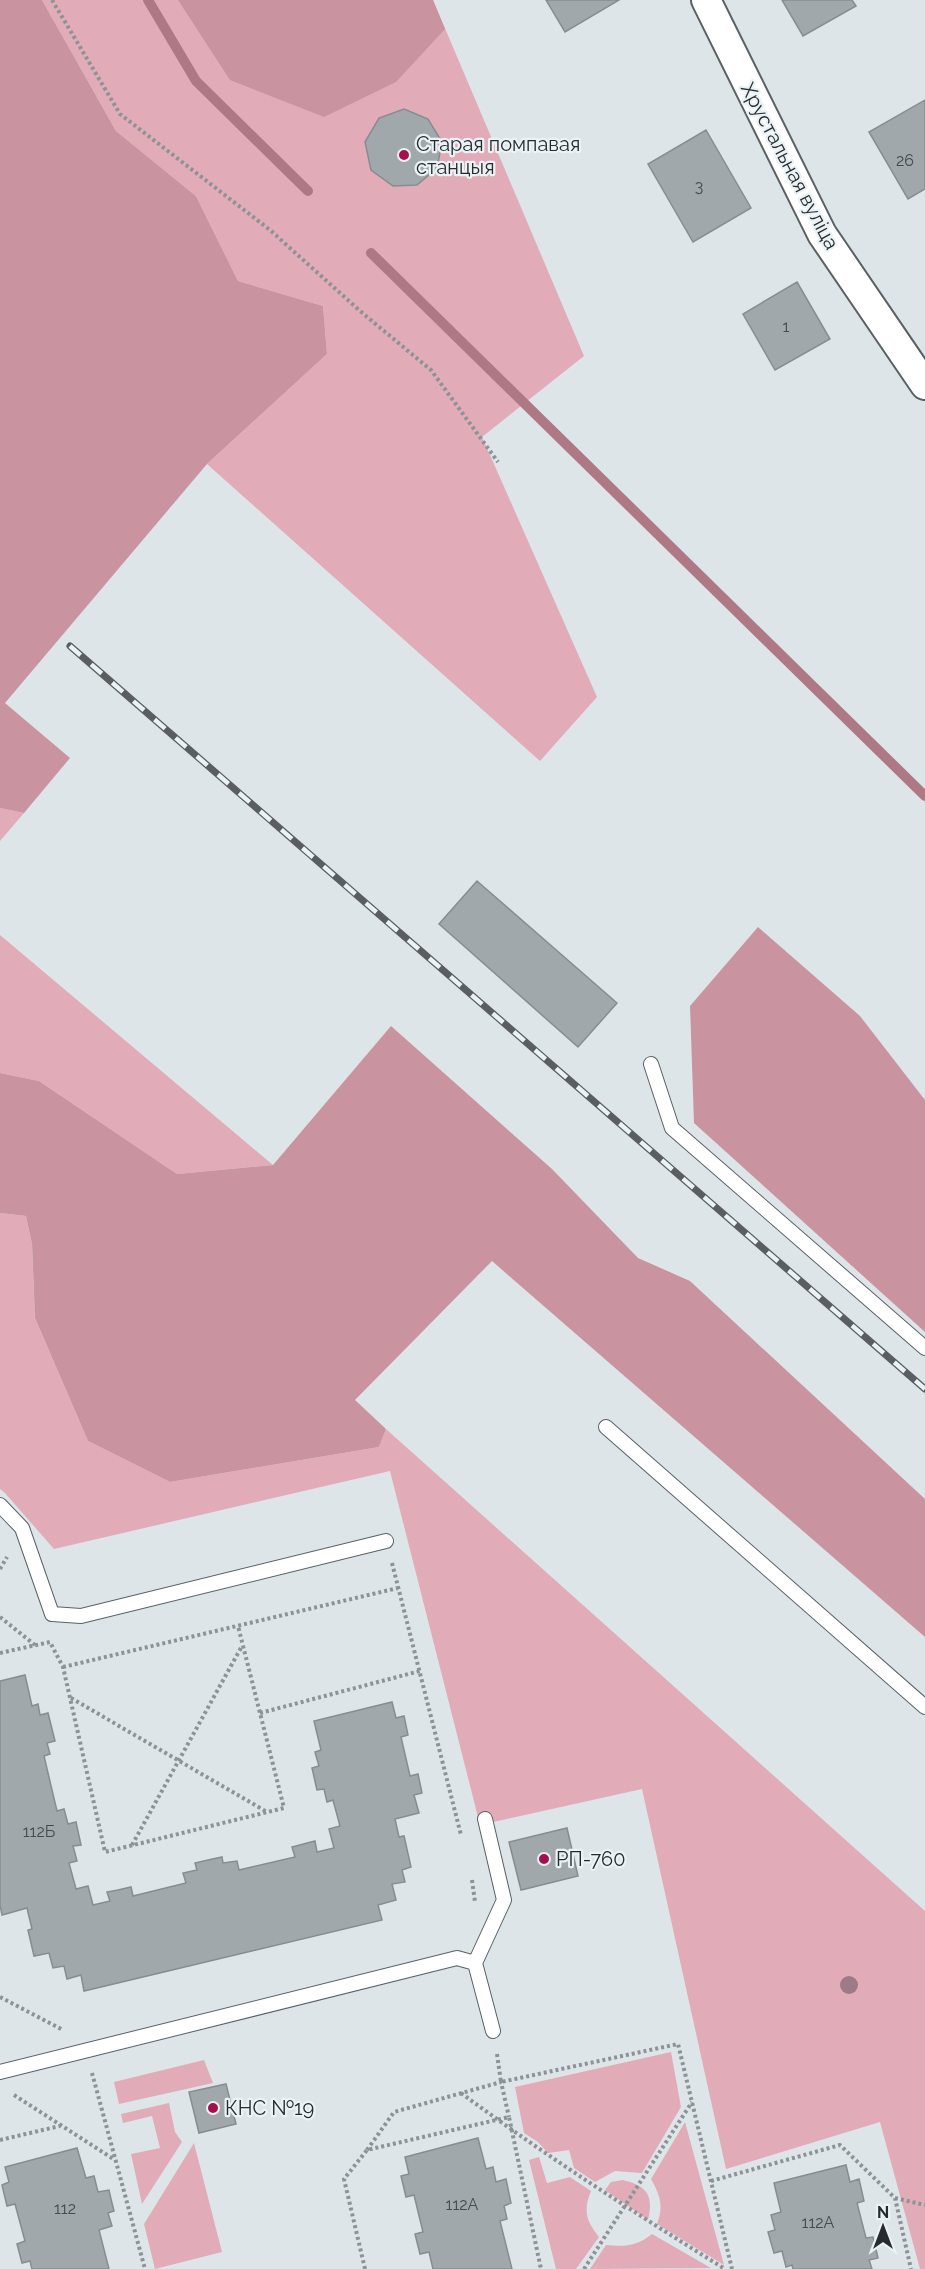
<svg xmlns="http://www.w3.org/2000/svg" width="925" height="2269" viewBox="0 0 925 2269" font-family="Raleway,sans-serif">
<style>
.green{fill:#e1acb8}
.forest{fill:#ca93a0}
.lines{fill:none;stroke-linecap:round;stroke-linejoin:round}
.stream{stroke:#ae7985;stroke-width:10}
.building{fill:#a1a8ac;stroke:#858d90;stroke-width:1.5}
.lane-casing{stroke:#5a6164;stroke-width:16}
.street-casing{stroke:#5a6164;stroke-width:32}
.path{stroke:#8c9295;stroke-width:4;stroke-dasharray:3 3;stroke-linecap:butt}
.lane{stroke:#fff;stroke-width:14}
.street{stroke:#fff;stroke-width:28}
.rail-casing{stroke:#5a5e60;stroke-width:7}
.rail{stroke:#eaf2f6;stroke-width:4.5;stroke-dasharray:14;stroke-linecap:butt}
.tree{fill:#9c7a88}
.poi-dot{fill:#a4104f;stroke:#eaf2f6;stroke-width:2}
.labels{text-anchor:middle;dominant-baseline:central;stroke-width:4.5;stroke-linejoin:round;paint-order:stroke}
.number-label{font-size:16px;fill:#464a4d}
.poi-label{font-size:20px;fill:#282b2d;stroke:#eaf2f6;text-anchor:start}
.street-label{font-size:20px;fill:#282b2d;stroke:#eaf2f6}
</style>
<rect width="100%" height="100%" fill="#dde5e9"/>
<path class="green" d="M42,0H433L584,356L482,437L597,697L540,761L207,464L327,354L323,306L238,281L196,196L116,131Z
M0,808L24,813L0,841Z
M0,935L273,1165L177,1174L39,1081L0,1073Z
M0,1213L26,1216L32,1244L35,1318L88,1441L170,1482L379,1447L386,1429L925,1911V2269H920L880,2122L726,2169L642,1789L480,1825L390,1471L54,1549L5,1493L0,1489Z
M671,2052L681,2107L642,2173L615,2171L595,2182L574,2168L569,2150L548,2153L538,2142L524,2133L515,2087Z
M204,2060L213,2083L119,2104L114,2082Z
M169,2103L175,2132L182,2142L142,2204L131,2154L160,2148L152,2116L123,2123L121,2114Z
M685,2122L724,2265L657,2224C664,2206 660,2195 651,2179Z
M194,2143L222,2252L155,2269L144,2224Z
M539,2157L547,2183L570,2177L591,2191C583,2210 586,2221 599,2237L576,2269H556L529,2160Z
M623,2180C647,2186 654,2195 648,2220L605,2190L611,2182Z
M652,2234L711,2268L590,2269L606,2245C625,2247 637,2246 652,2234Z"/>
<path class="forest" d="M0,0H42L116,131L196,196L238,281L323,306L327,354L207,464L5,703L70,758L24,813L0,808Z
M178,0H433L445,29L396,82L324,117L230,80Z
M758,927L860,1016L925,1100V1332L694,1123L690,1006Z
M391,1026L552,1169L638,1258L690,1281L925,1499V1637L492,1261L355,1400L386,1429L379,1447L170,1482L88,1441L35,1318L32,1244L26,1216L0,1213V1073L39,1081L177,1174L273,1165Z"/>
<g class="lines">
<path class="stream" d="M148,0L196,81L308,191
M371,253L925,796"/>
</g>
<path class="building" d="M546,0H619L565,32Z
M782,0H852L856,6L803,36Z
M925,100V189L908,199L869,132Z
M404,109L428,119L442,142L437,168L417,185L393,186L371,170L365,142L379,118Z
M706,130L751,208L693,242L648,164Z
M797,282L830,339L775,370L743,314Z
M477,881L617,1003L578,1047L439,924Z
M25,1675L32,1706L38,1704L40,1715L48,1713L55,1741L47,1743L50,1754L44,1756L57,1811L64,1809L68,1824L76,1822L81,1845L73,1846L77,1861L69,1863L76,1889L88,1886L93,1905L110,1901L107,1892L118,1890L131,1887L133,1896L186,1883L183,1873L197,1870L195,1863L208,1860L222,1857L223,1863L237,1861L239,1870L295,1857L292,1847L315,1841L317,1852L334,1848L329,1829L340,1826L333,1800L327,1802L324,1789L317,1790L312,1768L319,1766L315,1752L321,1750L314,1721L392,1702L396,1718L404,1716L408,1735L401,1737L410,1776L418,1774L422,1793L414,1795L419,1813L395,1819L399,1837L404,1836L411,1867L402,1870L405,1882L392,1884L396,1900L378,1905L382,1920L84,1991L81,1975L67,1979L64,1966L53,1968L49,1953L34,1956L28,1930L32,1929L27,1908L2,1915L0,1905V1681Z
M567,1828L578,1876L521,1890L509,1842Z
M226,2084L236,2124L199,2133L189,2092Z
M478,2138L486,2169L493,2167L496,2182L506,2179L511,2203L504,2206L507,2219L500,2221L512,2269H433L429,2252L420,2254L415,2234L423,2232L414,2195L406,2197L401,2176L409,2174L405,2157Z
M77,2148L86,2178L94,2176L98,2192L109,2190L111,2199L114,2211L108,2213L112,2226L99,2230L109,2269H32L30,2261L22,2263L17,2244L25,2241L15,2204L7,2206L2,2185L9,2182L5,2167Z
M846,2165L850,2182L859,2179L864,2201L857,2203L866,2238L873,2237L878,2258L869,2260L872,2269H793L792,2265L786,2267L782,2251L774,2253L768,2232L775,2230L771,2215L781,2212L774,2183Z"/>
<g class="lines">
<g class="lane-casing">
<path id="lane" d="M651,1064L672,1128L925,1348
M606,1427L925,1707
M0,1505L22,1528L52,1614L81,1616L386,1541
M475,1963L504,1900L485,1819
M0,2072L457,1958L475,1963L493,2031"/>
</g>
<g class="street-casing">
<path id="street" d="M706,0L822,234L925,385"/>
</g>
<path class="path" d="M52,0L120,114L270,230L360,311L431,370L498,462
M392,1563L461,1835
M0,1569L7,1557
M0,1617L35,1645
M0,1653L50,1642L63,1667L105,1852L284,1808L238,1626
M63,1667L398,1588
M71,1698L267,1812
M260,1713L420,1671
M132,1845L242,1646
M472,1880L475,1902
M0,1997L63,2030
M497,2054L501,2082L678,2044L732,2269
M92,2073L145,2269
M461,2093C546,2156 635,2213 725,2269
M14,2095L115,2160
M0,2140L60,2126
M367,2150L394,2112L501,2082L509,2117
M711,2181L840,2145L895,2198L911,2269
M895,2198L925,2205
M365,2269L344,2179L367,2150L509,2117L541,2269
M584,2269L692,2102"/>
<use href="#lane" class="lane"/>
<use href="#street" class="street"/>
<g class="rail-casing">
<path id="rail" d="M70,646L925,1389"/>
</g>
<use href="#rail" class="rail"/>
</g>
<circle class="tree" cx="849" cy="1985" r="9"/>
<g class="poi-dot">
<circle cx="404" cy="155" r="6"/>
<circle cx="544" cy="1859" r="6"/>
<circle cx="213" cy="2108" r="6"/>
</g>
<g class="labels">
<g class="number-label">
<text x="905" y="160">26</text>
<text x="699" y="186">3</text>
<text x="786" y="326">1</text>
<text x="39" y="1831">112Б</text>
<text x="462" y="2204">112А</text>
<text x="65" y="2208">112</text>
<text x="818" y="2222">112А</text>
</g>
<g class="poi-label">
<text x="416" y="144">Старая помпавая<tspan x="416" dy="23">станцыя</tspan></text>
<text x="556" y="1859">РП-760</text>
<text x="225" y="2108">КНС №19</text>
</g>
<g class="street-label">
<text transform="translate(790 166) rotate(62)">Хрустальная вуліца</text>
</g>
</g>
<g transform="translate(883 2227)" stroke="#eaf2f6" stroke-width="4.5" paint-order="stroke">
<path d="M0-4.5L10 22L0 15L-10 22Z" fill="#282b2d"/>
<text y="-9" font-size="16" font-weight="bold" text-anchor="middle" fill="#282b2d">N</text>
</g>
</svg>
